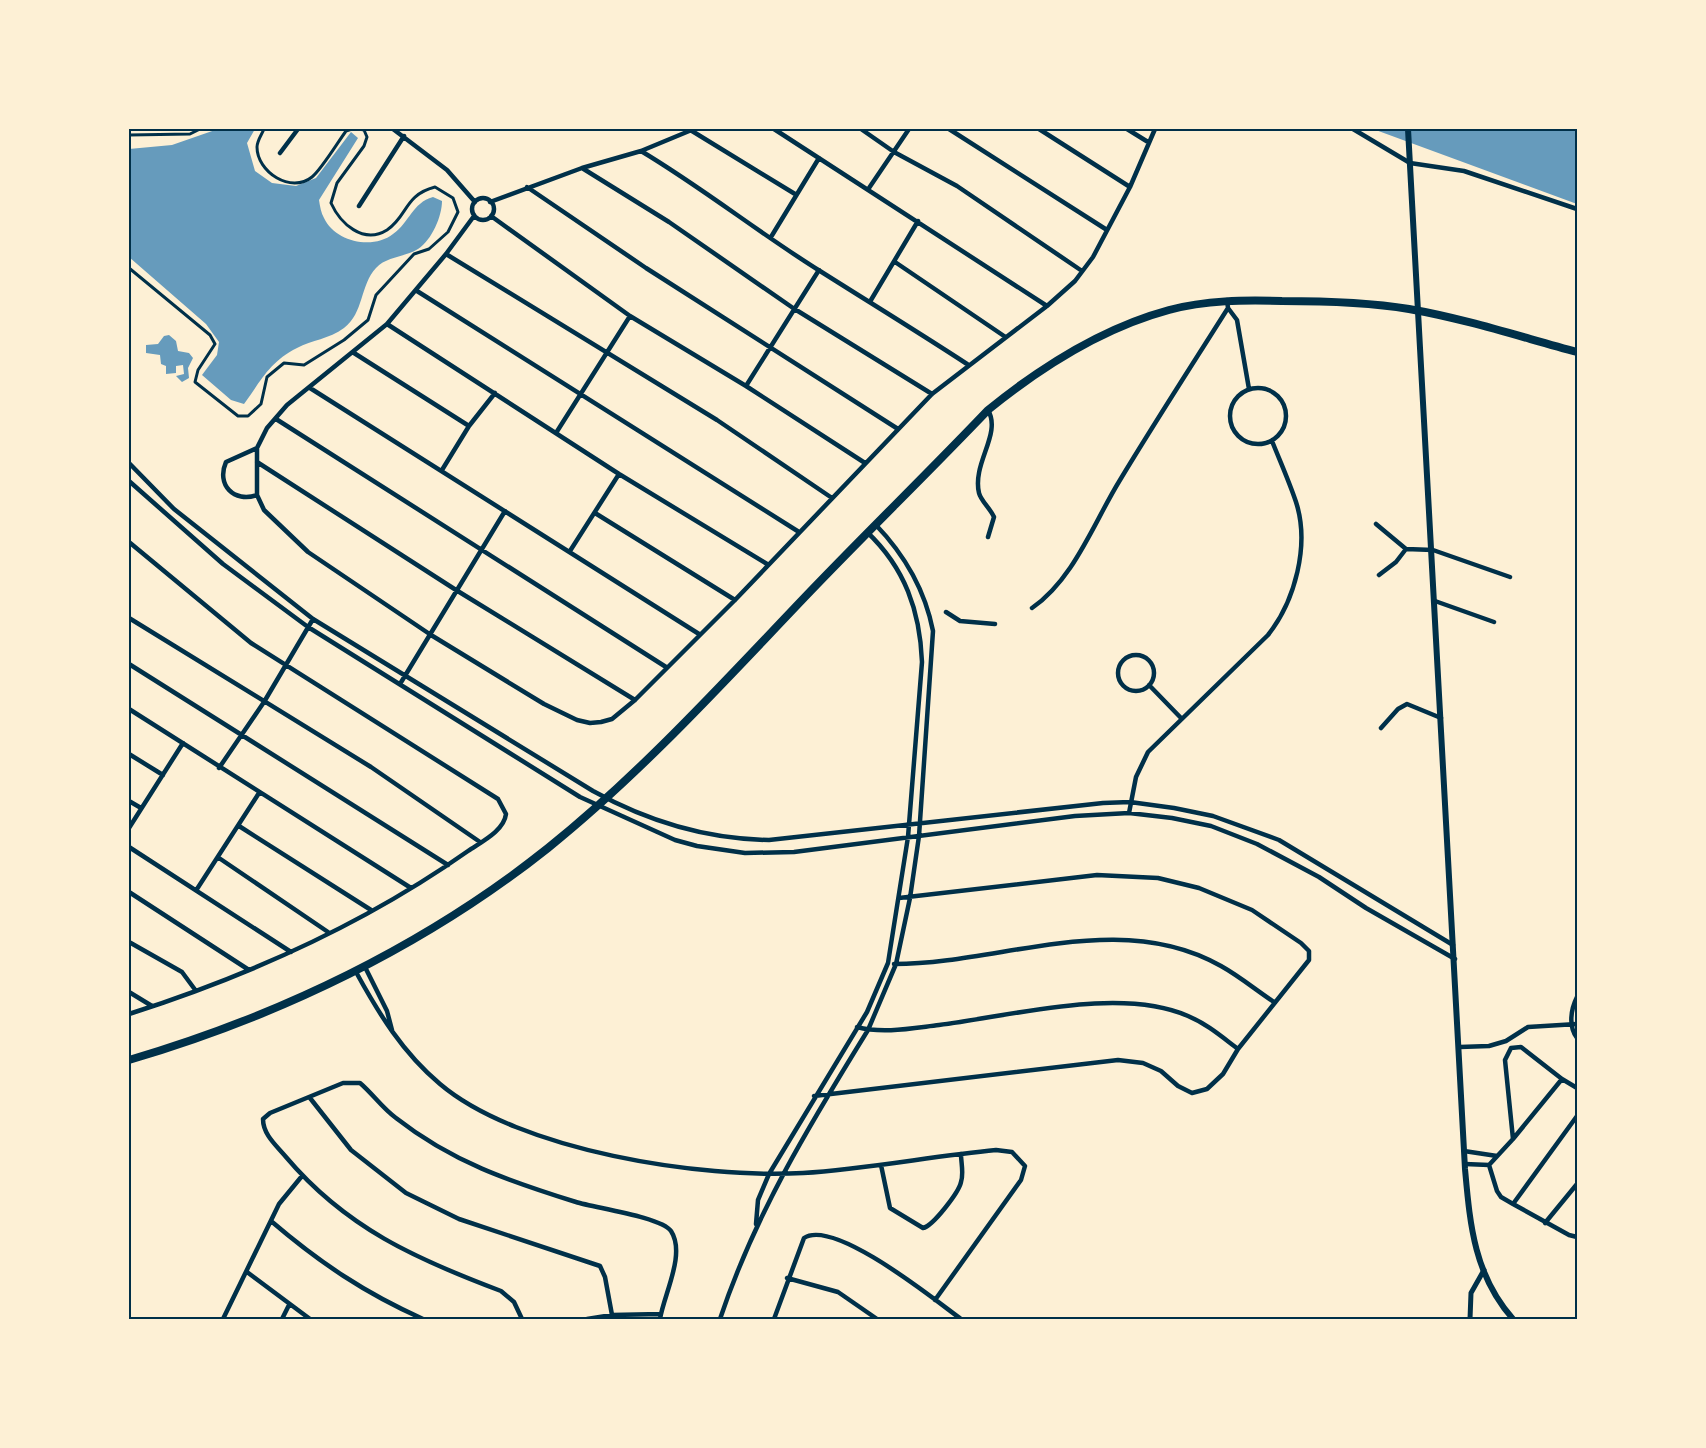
<svg xmlns="http://www.w3.org/2000/svg" width="1706" height="1448" viewBox="0 0 1706 1448" font-family="Figtree,sans-serif">
<style>
.water{fill:#669bbc}
.lines{fill:none;stroke-linecap:round;stroke-linejoin:round}
.pedestrian{stroke:#003049;stroke-width:3}
.minor{stroke:#003049;stroke-width:4.5}
.tertiary{stroke:#003049;stroke-width:5}
.secondary{stroke:#003049;stroke-width:6}
.trunk{stroke:#003049;stroke-width:8}
.neatline{fill:none;stroke:#003049;stroke-width:2}
</style>
<rect width="100%" height="100%" fill="#fdf0d5"/>
<path class="water" d="M218,129H255L247,143L255,171L272,183L296,186L316,178L351,132L358,138L319,200C320,206 321,213 324,218C335,242 373,250 393,234C410,222 412,203 433,197L442,201C442,216 432,240 418,249C406,257 387,256 376,268C360,285 364,313 344,328C329,339 312,340 297,348C269,362 261,381 244,404L231,400L202,375L217,355L219,342L206,324L129,257V149L172,145Z
M1373,129H1577V204Z
M169,335L176,341L178,351L189,353L193,358L188,368L189,378L182,382L176,376L184,374L183,365L176,366V373L166,374V366L161,364L160,355L146,353V345L158,344L164,336Z"/>
<g class="lines">
<path class="pedestrian" d="M264,129C262,134 257,141 257,147C257,172 291,194 312,177C321,170 338,142 346,131L352,129
M129,135L190,134L200,129
M129,268L210,335L215,344L198,370L195,382L238,416H248L261,404L267,377L284,363L304,365L344,340L368,320L376,295L414,254L429,249L448,232L458,212L453,198L435,187C404,195 408,216 387,230C363,245 340,223 331,203L337,183L364,146L367,137L364,130L359,129"/>
<path class="minor" d="M393,129L447,170L475,202
M774,129L1047,306
M861,129L894,152L957,186L1082,271
M949,129L1107,230
M1039,129L1130,187
M1127,129L1148,142
M1353,129L1410,163L1464,171L1577,209
M692,131L795,194
M641,151C703,188 759,233 820,271C869,302 918,332 967,364
M280,153L298,129
M582,168L669,222L793,308L932,394
M527,187L646,268L898,429
M869,188L909,129
M472 209a11 11 0 1 1 22 0a11 11 0 1 1-22 0Z
M490,202L582,168L641,151L694,129
M359,206L404,136
M474,216L446,254L387,324L287,405L267,428L257,448V495L264,510L308,552L431,635L544,704L577,720L590,723L601,722L612,719L635,700L735,600L932,394L1047,306L1075,281L1093,257L1130,187L1155,129
M491,216L630,316L746,386L865,463
M771,237L819,158
M446,254L717,420L832,498
M895,262L1004,336
M417,291L799,532
M871,300L918,221
M1228,308L1237,320L1249,389
M387,324L619,474L767,564
M354,353L469,426
M746,386L819,270
M1230 416a28 28 0 1 1 56 0a28 28 0 1 1-56 0Z
M310,388L699,634
M988,410C1002,434 972,463 979,493C981,501 990,508 994,517L988,537
M276,419L666,667
M556,433L630,316
M257,448L226,462C216,485 234,503 257,495
M257,462L456,590L635,700
M129,463L174,509L313,619L593,791C647,821 707,839 769,840L1103,803L1130,802L1174,808L1213,816L1279,840L1453,945
M442,470L469,426L495,393
M129,481L223,564L308,627L580,797L675,840L697,846L745,853L794,852L1075,816L1129,813L1172,818L1211,826L1257,844L1319,877L1366,908L1455,959
M595,513L735,600
M1376,524L1406,549
M129,542L251,643L498,799L506,814C504,831 481,842 468,851C366,923 248,976 129,1014
M570,551L619,474
M1379,575L1396,562L1406,549L1433,550L1510,577
M1435,601L1494,622
M1032,608C1074,579 1094,522 1120,480C1155,422 1192,365 1228,308L1227,300
M946,612L960,621L995,624
M129,618L371,767L480,842
M1118 673a18 18 0 1 1 36 0a18 18 0 1 1-36 0Z
M129,664L448,865
M400,684L505,511
M1149,685L1181,718
M129,709L411,888
M1381,728L1398,709L1407,704L1441,718
M129,754L163,775
M219,768L264,702L313,619
M129,801L141,808
M1129,813L1136,777L1148,752L1268,635C1295,601 1310,545 1296,502C1289,481 1280,461 1272,441
M239,826L371,910
M129,828L183,743
M129,847L291,952
M219,858L328,932
M197,889L259,793
M129,892L249,970
M129,942L182,972L196,991
M894,964C1001,964 1119,908 1221,966C1239,976 1256,990 1274,1002
M365,967L387,1011L392,1030
M356,972C379,1014 403,1053 440,1084C519,1151 702,1179 803,1173C868,1169 932,1156 996,1150L1012,1152L1025,1166L1021,1180L935,1300
M129,992L152,1006
M1577,997C1571,1009 1568,1026 1577,1038
M857,1027C883,1034 913,1028 939,1025C1012,1016 1120,986 1188,1016C1207,1024 1222,1037 1238,1049
M1460,1047L1489,1046L1506,1041L1528,1027L1577,1024
M1562,1079L1521,1047L1511,1048L1505,1060L1513,1139L1489,1165L1497,1191L1501,1197L1513,1204L1577,1116
M814,1096L1118,1060L1143,1063L1161,1071L1178,1086L1192,1093L1207,1089L1223,1074L1238,1049L1309,960V951L1301,943L1252,910L1199,888L1158,878L1097,875L899,898
M310,1098L351,1150L406,1193L459,1219L600,1266L605,1277L612,1315
M1513,1139L1562,1079L1577,1088
M1464,1151L1497,1156
M1465,1164L1489,1165
M881,1165L890,1208L923,1228C933,1226 959,1192 961,1182C964,1173 961,1163 961,1154
M1513,1204L1569,1235L1577,1237
M271,1221C320,1263 365,1293 423,1319
M1545,1223L1577,1184
M756,1224L758,1200L769,1174L867,1012L888,963L908,837L922,662C920,611 905,568 867,532
M247,1272L310,1319
M787,1278L838,1292L877,1319
M223,1319L279,1204L302,1176
M282,1319L289,1305
M522,1319L514,1302L501,1291C416,1259 346,1228 286,1157C277,1146 263,1135 263,1119L270,1113L343,1083H360C373,1094 382,1108 396,1118C452,1162 509,1181 576,1202C595,1208 661,1217 671,1231C686,1254 664,1294 660,1319
M587,1319L612,1315L661,1314
M720,1319C755,1214 810,1124 868,1030L896,964L910,898L919,836L933,631C925,590 904,554 875,524
M774,1319L804,1238C834,1218 935,1300 961,1319"/>
<path class="tertiary" d="M1470,1319L1471,1293L1484,1270"/>
<path class="secondary" d="M1408,129L1465,1169C1470,1224 1474,1275 1513,1319"/>
<path class="trunk" d="M129,1060C279,1016 425,946 548,848C641,773 721,685 803,599C864,535 927,474 988,410C1041,367 1102,328 1169,310C1206,300 1244,300 1282,301C1325,301 1367,302 1409,309C1466,319 1521,337 1577,352"/>
</g>
<rect width="1706" height="1448" fill="none" stroke="#fdf0d5" stroke-width="261"/>
<rect x="130" y="130" width="1446" height="1188" class="neatline"/>
</svg>
